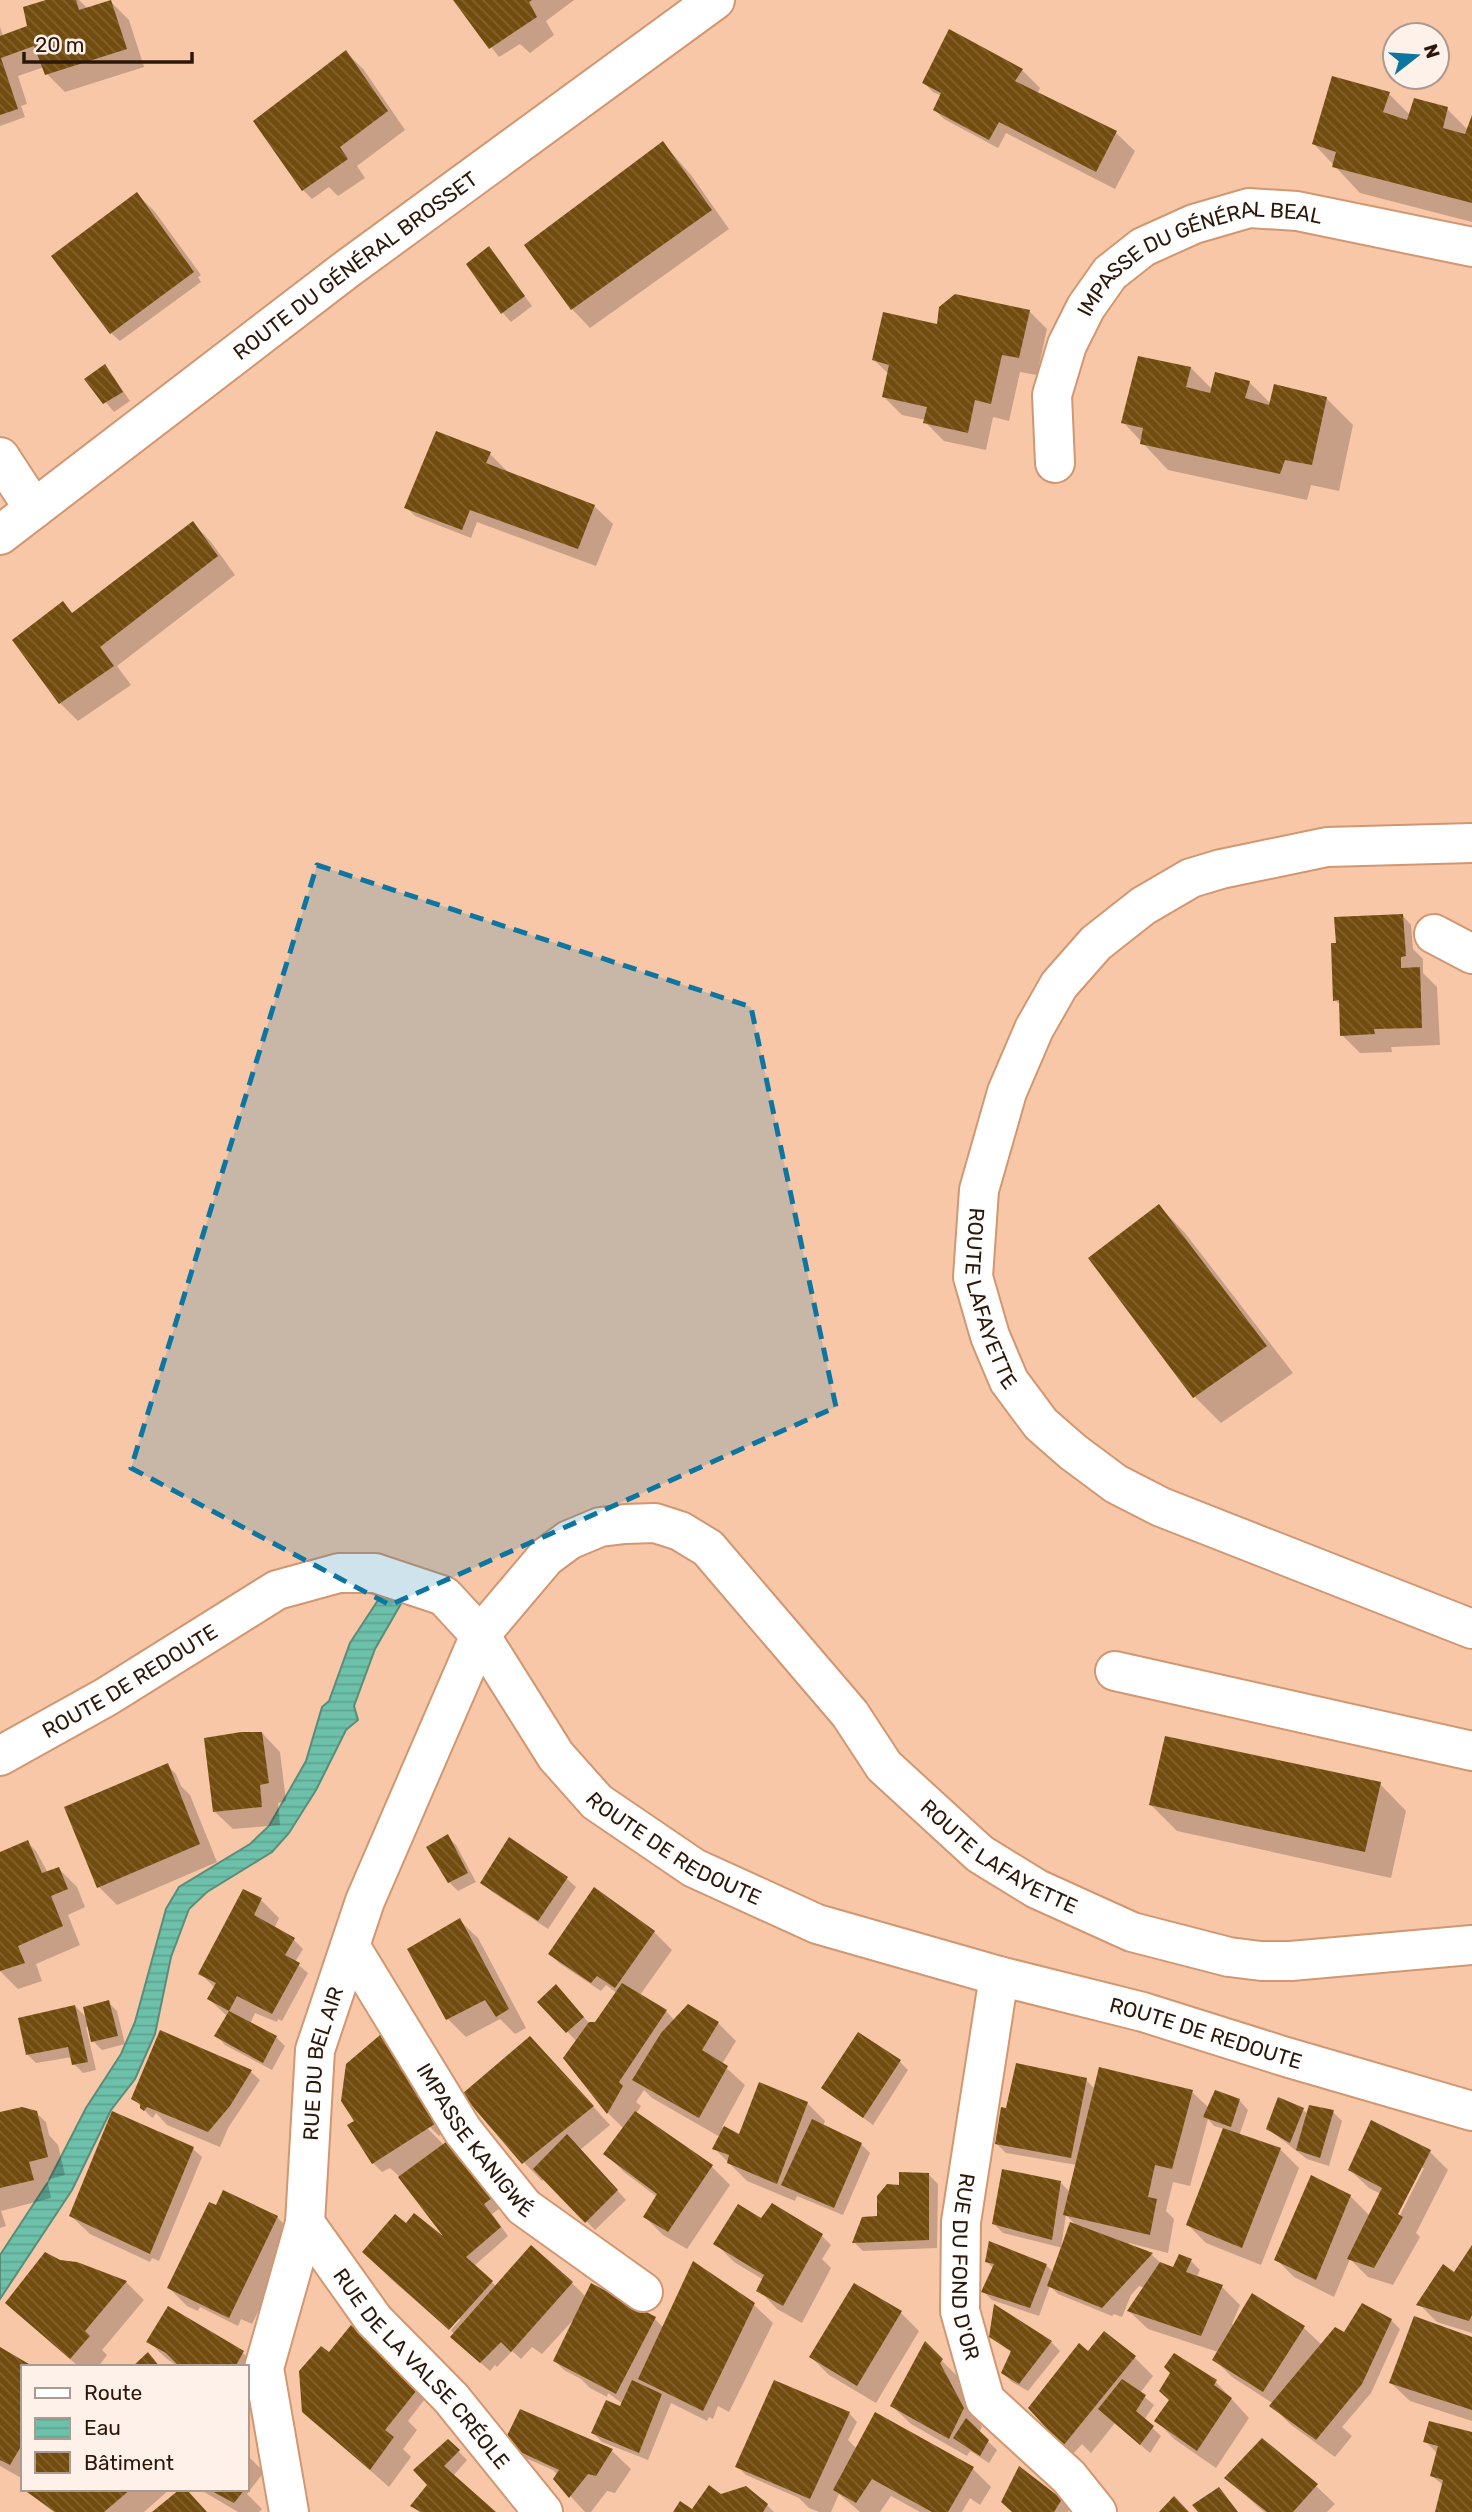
<svg xmlns="http://www.w3.org/2000/svg" width="1472" height="2512" viewBox="0 0 1472 2512" font-family="Rubik,sans-serif">
<style>
.water{fill:url(#water-rules);stroke:#5a8d79;stroke-width:2}
.shadow{fill:#0003;fill-rule:evenodd}
.building{fill:url(#building-back-hatch)}
.lines{fill:none;stroke-linecap:round;stroke-linejoin:round}
.minor-casing{stroke:#d19771;stroke-width:42}
.major-casing{stroke:#d19771;stroke-width:42}
.minor{stroke:#fff;stroke-width:38}
.major{stroke:#fff;stroke-width:38}
.marked{fill:#0c75a0;fill-opacity:0.2;stroke:#0c75a0;stroke-width:5;stroke-dasharray:14 9;stroke-linejoin:round}
.labels{text-anchor:middle;dominant-baseline:central;stroke-width:7;stroke-linejoin:round;paint-order:stroke}
.street-label{font-size:21px;fill:#2d1708;stroke:#fef1e9}
</style>
<defs>
<pattern id="water-rules" width="6" height="5" patternUnits="userSpaceOnUse" patternTransform="scale(1.75)"><rect width="6" height="5" fill="#6dc0a9"/><path d="M0 2.5h6" fill="none" stroke="#5fa490"/></pattern>
<pattern id="building-back-hatch" width="6" height="6" patternUnits="userSpaceOnUse" patternTransform="scale(1.75)"><rect width="6" height="6" fill="#724c0e"/><path d="M-1 5l2 2M0 0l6 6M5-1l2 2" fill="none" stroke="#82622f"/></pattern>
</defs>
<rect width="100%" height="100%" fill="#f8c7a8"/>
<path class="water" d="M390,1582L410,1588L375,1649L354,1706L358,1720L346,1730L316,1790L289,1833L272,1852L207,1892L189,1909L171,1957L155,2034L135,2079L111,2110L72,2190L0,2299V2255L48,2182L86,2108L121,2054L135,2022L166,1909L179,1887L250,1844L269,1826L306,1761L322,1707L329,1701L350,1643Z"/>
<path class="shadow" d="M52,0H79L88,9L111,2L129,20L144,67L65,92L47,74L44,67L18,76L27,104L21,106L25,117L0,126V27L3,36L30,28Z
M455,0H574L546,21L554,35L530,53L520,44L499,57Z
M346,52L364,70L405,130L357,166L365,178L338,196L329,187L312,199L303,190Z
M1022,70L1040,88L1037,94L1116,133L1135,151L1115,189L1006,133L998,148L944,119L935,110L942,96L933,92L924,83Z
M1389,94L1410,115L1447,109L1468,130L1472,118V222L1360,193L1314,144Z
M663,143L691,175L729,229L590,328L572,309L527,245Z
M137,194L155,212L201,275L198,277L201,282L120,341L111,333Z
M489,248L532,306L511,322L503,313Z
M1029,311L1047,329L1037,375L1020,372L1009,421L993,417L986,450L944,441L925,422L926,420L902,415L884,397L889,374L874,360Z
M104,367L113,376L130,401L114,412L87,380Z
M1191,368L1213,390L1249,382L1271,404L1326,398L1353,425L1339,491L1311,485L1307,500L1168,470L1123,422Z
M437,433L490,454L508,472L594,506L613,524L596,566L477,522L471,538L415,516L406,507Z
M193,523L211,542L235,575L117,666L131,685L78,721L60,703L74,615Z
M1403,916L1411,925L1413,949L1423,959V973L1437,987L1440,1045L1391,1047L1392,1052L1360,1053L1342,1035L1341,1006L1335,1000Z
M1159,1206L1185,1233L1293,1373L1221,1423L1195,1397L1181,1377Z
M262,1733L280,1752L286,1801L278,1803L280,1825L233,1829L214,1811L205,1740Z
M167,1765L176,1774L181,1786L190,1795L217,1862L117,1905L99,1887Z
M1380,1784L1406,1811L1391,1878L1177,1831L1151,1805Z
M447,1836L456,1845L476,1882L458,1891L449,1882Z
M510,1839L567,1879L576,1887L548,1929L491,1891L482,1882Z
M27,1842L36,1851L48,1873L59,1869L77,1887L85,1907L68,1915L80,1945L36,1964L42,1981L18,1989L0,1971V1854Z
M244,1891L261,1900L279,1918L274,1929L294,1940L303,1949L295,1962L308,1973L282,2021L278,2019L277,2022L255,2013L250,2024L276,2037L285,2046L272,2070L225,2045L217,2036L228,2017L209,1999L215,1988L200,1973Z
M459,1920L478,1938L526,2028L515,2034L500,2019L466,2037L448,2019Z
M654,1932L672,1950L640,1995L666,2011L675,2021L718,2023L736,2041L722,2064L745,2085L722,2127L739,2137L807,2103L825,2121L823,2126L861,2144L870,2153L843,2215L797,2196L795,2201L747,2181L714,2148L720,2137L652,2098L644,2090L636,2102L641,2106L636,2114L712,2167L730,2185L687,2249L663,2235L645,2217L657,2197L624,2172L606,2154L624,2129L608,2113L566,2058L577,2042L540,2002L565,1996L589,2023H596L617,1993L606,1985L601,1991L559,1963L550,1954Z
M108,2002L117,2011L125,2044L102,2050L93,2041L89,2026L86,2027L96,2070L83,2073L74,2064L72,2057L36,2063L27,2054L75,2006L88,2019Z
M380,2037L398,2055L445,2131L439,2136L424,2121L422,2123L446,2147L458,2150L500,2208L492,2214L508,2236L474,2266L497,2287L572,2283L586,2297L610,2294L655,2319L664,2328L694,2264L754,2305L773,2323L729,2412L718,2406L713,2419L709,2417L707,2421L671,2403L648,2460L602,2442L593,2433L623,2404L608,2393L607,2397L590,2388L581,2379L564,2370L555,2361L574,2319L542,2354L532,2347L521,2359L512,2351L497,2367L495,2365L490,2371L461,2346L451,2330L461,2319L438,2320L392,2280L364,2252L413,2231L446,2238L400,2177L390,2168L382,2172L373,2163L356,2122Z
M548,2057L610,2125L580,2150L626,2200L595,2230L545,2179L542,2181L504,2142Z
M899,2061L908,2070L873,2125L823,2088Z
M251,2072L260,2080L228,2128L220,2147L167,2125L156,2113L153,2118L151,2117L133,2098Z
M1086,2080L1095,2089L1192,2092L1209,2108L1215,2092L1240,2101L1248,2110L1239,2136L1281,2150L1299,2168L1261,2265L1206,2243L1188,2225L1225,2129L1214,2126L1208,2119L1190,2186L1173,2182L1166,2211L1174,2219L1168,2253L1129,2243L1128,2246L1152,2255L1163,2265L1180,2272L1191,2261L1200,2270L1196,2278L1222,2287L1240,2305L1232,2324L1234,2325L1304,2328L1322,2345L1352,2341L1391,2320L1400,2329L1371,2393L1342,2427L1352,2436L1335,2457L1290,2424L1272,2406L1274,2404L1232,2377L1214,2359L1218,2352L1148,2329L1129,2311L1145,2288L1139,2286L1131,2295L1122,2317L1114,2314L1112,2316L1058,2294L1050,2286L1039,2316L992,2300L983,2291L994,2269L987,2262L1046,2265L1054,2273L1063,2248L1003,2233L994,2224L1061,2183L1070,2192L1077,2165L1006,2153L997,2144ZM1066,2215L1078,2227L1063,2248L1061,2247Z
M1303,2110L1308,2114L1333,2112L1342,2121L1329,2166L1307,2159L1268,2129Z
M36,2113L46,2122L49,2135L58,2145L65,2175L47,2180L51,2198L1,2211L6,2226L0,2228V2114Z
M193,2149L202,2157L159,2261L152,2258L150,2262L90,2234L71,2216Z
M1430,2152L1448,2170L1416,2233L1420,2237L1393,2285L1368,2277L1350,2259L1334,2297L1294,2277L1276,2259L1350,2196L1370,2216L1381,2194L1369,2188L1350,2170ZM1420,2168H1424L1396,2223L1393,2221Z
M929,2175L938,2184L937,2248L863,2251L854,2242L878,2218L901,2187Z
M773,2205L822,2236L831,2245L822,2259L831,2268L802,2323L777,2309L759,2290L764,2280L734,2262L716,2244L762,2221Z
M277,2217L286,2226L279,2241L288,2251L252,2324L241,2319L238,2326L200,2307L198,2311L187,2306L169,2288Z
M1472,2248V2333L1437,2322L1419,2304L1454,2275Z
M60,2261L126,2282L144,2300L102,2350L107,2355L98,2367H79L7,2303Z
M901,2313L919,2331L876,2403L829,2375L811,2357Z
M1105,2334L1135,2358L1153,2376L1140,2393L1154,2405L1144,2420L1161,2436L1150,2453L1115,2423L1091,2453L1082,2444L1073,2454L1031,2408L1088,2354Z
M991,2337L1051,2342L1060,2351L1028,2391L1012,2382L1003,2373L1012,2353Z
M1472,2339V2421L1410,2401L1391,2383Z
M148,2341L243,2353L252,2362L247,2367H179L167,2359Z
M925,2344L960,2379L958,2383L982,2427L979,2433L997,2450L989,2463L970,2451L967,2456L911,2424L892,2406Z
M0,2349L23,2367V2479L0,2466Z
M330,2354L428,2395L408,2421L417,2430L403,2449L411,2457L389,2487L314,2421Z
M1174,2356L1216,2382L1249,2418L1216,2468L1174,2439L1156,2420L1171,2400Z
M521,2411L612,2451L631,2469L615,2493L607,2491L591,2512H585L555,2479L558,2475L553,2470L514,2453Z
M849,2413L857,2422L848,2440L857,2449L973,2469L991,2487L980,2505L970,2498L962,2512H920L891,2496L880,2512H860L839,2494L831,2512H819L809,2508L799,2498L746,2475L737,2466Z
M1472,2434V2512H1437L1443,2485L1432,2476L1438,2454L1425,2441Z
M448,2441L467,2460L453,2476L494,2512H419L413,2506L430,2486Z
M247,2455L264,2472L247,2494L262,2509L259,2512H238L199,2489H247Z
M1226,2478L1316,2486L1335,2504L1327,2512H1264Z
M23,2489H170L144,2512H54Z
M721,2496L767,2505L774,2512H675L691,2510Z
M1061,2500L1070,2509L1068,2512H1013Z"/>
<path class="building" d="M46,0H76L79,10L111,0L127,49L45,75L34,46L1,58L18,109L0,115V36L27,26L23,7Z
M453,0H532L529,2L537,17L489,49Z
M949,29L1023,69L1015,81L1117,131L1096,172L999,122L989,140L933,110L941,93L922,83Z
M346,50L388,111L340,147L348,159L302,191L253,121Z
M1332,76L1390,92L1383,112L1407,120L1414,98L1448,107L1443,128L1465,134L1472,115V203L1332,167L1336,152L1312,144Z
M663,141L712,210L571,310L524,245Z
M137,192L194,272L110,334L51,256Z
M489,246L525,296L501,314L466,264Z
M955,294L1030,310L1019,358L1002,355L991,404L975,400L968,433L923,423L927,407L882,397L889,365L872,360L883,312L937,324L939,307Z
M1138,356L1191,367L1186,387L1210,393L1215,372L1250,381L1245,398L1269,405L1274,384L1327,397L1312,465L1285,460L1280,474L1140,444L1143,428L1121,423Z
M105,364L123,392L103,404L84,379Z
M436,431L491,452L486,463L595,505L578,549L470,510L462,530L404,508Z
M193,521L218,556L100,647L114,666L59,704L12,640L63,601L72,613Z
M1403,914L1406,956L1401,957V968L1420,967L1422,1028L1374,1029L1375,1034L1340,1036L1339,1000L1333,1001L1331,943H1336L1334,917Z
M1159,1204L1267,1346L1193,1398L1088,1258Z
M241,1732H262L269,1783L260,1785L262,1807L213,1812L204,1738Z
M1165,1736L1381,1782L1365,1852L1149,1805Z
M168,1763L200,1844L97,1888L64,1807Z
M448,1834L468,1873L448,1883L426,1847Z
M509,1837L568,1877L538,1921L480,1883Z
M28,1840L42,1873L59,1867L68,1889L51,1896L63,1926L18,1946L25,1963L0,1971V1852Z
M594,1887L655,1931L615,1988L597,1976L591,1983L548,1954Z
M243,1889L262,1898L254,1915L295,1938L285,1955L300,1963L272,2014L237,1996L229,2011L207,1999L216,1983L198,1974Z
M460,1918L509,2009L496,2017L485,2000L446,2020L407,1949Z
M622,1983L667,2010L619,2082L623,2086L607,2114L563,2058L589,2022H595Z
M556,1984L584,2017L566,2033L537,2002Z
M109,2000L118,2036L91,2042L83,2007Z
M688,2004L719,2022L702,2050L728,2066L699,2118L632,2080L661,2033Z
M75,2005L88,2062L72,2065L68,2047L26,2055L18,2018Z
M229,2011L277,2036L263,2063L214,2036Z
M160,2030L252,2070L230,2106L208,2132L147,2107L144,2111L140,2108V2104L131,2099Z
M858,2032L901,2060L863,2118L821,2088Z
M380,2035L438,2122L372,2164L347,2125L354,2121L341,2101L346,2064Z
M530,2036L594,2106L522,2164L462,2094Z
M1016,2063L1087,2078L1071,2158L995,2144L1001,2107L1006,2108Z
M1099,2067L1193,2090L1172,2169L1155,2165L1148,2197L1157,2199L1150,2235L1063,2215Z
M759,2082L808,2102L777,2184L727,2163L729,2155L712,2149L724,2126L739,2134Z
M1215,2090L1240,2099L1231,2127L1203,2117Z
M1278,2097L1304,2108L1290,2143L1266,2129Z
M1309,2105L1334,2110L1320,2158L1296,2150Z
M22,2107L37,2111L48,2157L29,2162L34,2180L0,2188V2112Z
M112,2111L194,2147L150,2254L69,2216Z
M635,2111L713,2165L668,2232L643,2217L657,2194L603,2154Z
M812,2119L862,2143L834,2208L781,2185Z
M1371,2120L1431,2150L1398,2214L1403,2217L1374,2268L1347,2259L1382,2188L1348,2170Z
M1223,2128L1281,2148L1242,2248L1186,2225Z
M567,2134L618,2190L585,2223L533,2169Z
M450,2139L492,2198L484,2204L501,2227L466,2257L493,2281L449,2330L362,2252L395,2214L406,2223L414,2213L443,2236L398,2177Z
M1002,2169L1061,2181L1052,2240L992,2224Z
M899,2172L929,2173V2240L852,2243L862,2217L877,2216V2196L887,2184L899,2185Z
M1311,2175L1351,2195L1316,2280L1274,2260Z
M223,2190L278,2216L229,2318L167,2288L209,2202L216,2205Z
M772,2203L823,2234L783,2306L756,2291L764,2275L713,2244L738,2204L761,2218Z
M1070,2222L1153,2253L1102,2308L1047,2286Z
M989,2241L1047,2264L1030,2308L981,2292L994,2264L985,2262Z
M531,2245L573,2282L511,2352L501,2342L480,2363L450,2337Z
M1472,2245V2315L1469,2321L1416,2305L1443,2264L1454,2272Z
M45,2252L60,2260L77,2262L127,2281L85,2331L90,2336L70,2359L5,2303Z
M1179,2254L1192,2259L1186,2272L1223,2285L1201,2336L1127,2311L1160,2262L1173,2267Z
M693,2261L755,2303L703,2411L638,2379Z
M591,2283L656,2317L616,2394L553,2361Z
M854,2283L902,2311L857,2386L809,2357Z
M1252,2293L1305,2326L1263,2392L1212,2360Z
M1362,2303L1392,2319L1362,2384L1316,2440L1269,2406L1335,2327L1344,2332Z
M994,2304L1052,2341L1019,2384L1001,2373L1011,2351L989,2337Z
M168,2306L244,2351L235,2367H180L166,2353L146,2342Z
M1414,2316L1472,2337V2410L1389,2383Z
M351,2325L421,2385L385,2430L394,2437L370,2470L302,2412L299,2371L321,2346L329,2352Z
M1104,2331L1136,2356L1063,2446L1028,2408L1079,2343L1088,2351Z
M925,2341L943,2359L940,2363L964,2408L949,2439L890,2406Z
M0,2347L34,2367H23V2443L10,2465L0,2460Z
M148,2352L160,2367H132Z
M1174,2353L1217,2380L1214,2385L1232,2398L1197,2451L1154,2421L1169,2400L1159,2391L1170,2373L1164,2367Z
M1122,2379L1146,2395L1136,2411L1154,2426L1140,2445L1098,2409Z
M632,2380L662,2394L639,2453L591,2433L606,2400L620,2406Z
M774,2380L850,2412L810,2499L735,2467Z
M520,2409L613,2449L596,2476L588,2474L569,2498L553,2479L559,2470L503,2444Z
M875,2412L974,2467L948,2512H932L872,2479L856,2503L833,2490Z
M966,2418L989,2440L980,2456L953,2438Z
M1429,2421L1472,2432V2512H1435L1443,2480L1430,2476L1438,2446L1423,2442Z
M1262,2438L1318,2484L1293,2512H1267L1224,2478Z
M448,2439L460,2450L444,2466L496,2512H421L410,2506L427,2485L413,2470Z
M1019,2466L1062,2499L1054,2512H1012L1001,2502Z
M709,2485L721,2494L746,2486L768,2504L763,2512H673L680,2501L692,2509Z
M1219,2487L1238,2512H1198L1192,2505Z
M23,2489H131L104,2512H55Z
M180,2489H186L207,2512H152Z
M208,2489H245L234,2503Z
M1174,2496L1189,2512H1159Z"/>
<g class="lines">
<g class="minor-casing">
<g id="minor">
<path d="M0,457L34,509"/>
<path id="s1" d="M1055,463L1052,395L1067,345L1086,307L1110,273L1143,247L1194,224L1249,208L1297,211L1472,247"/>
<path id="s2" d="M0,535L347,269L715,0"/>
<path id="s3" d="M1472,843L1327,847L1221,869L1191,878L1143,906L1096,943L1059,985L1034,1029L1007,1092L979,1190L973,1277L990,1336L1009,1381L1041,1424L1073,1452L1116,1484L1161,1507L1472,1629"/>
<path d="M1434,934L1472,954"/>
<path d="M1115,1671L1472,1751"/>
<path id="s4" d="M350,1946L463,2131L524,2207L643,2292"/>
<path id="s5" d="M999,1976L961,2222L960,2311L985,2400L1069,2477L1097,2512"/>
<path id="s6" d="M305,2223L374,2320L451,2398L543,2512"/>
<path id="s7" d="M289,2512L264,2368L305,2223L315,2050L365,1901L480,1635L546,1557L569,1540L600,1527L625,1524L655,1523L680,1531L708,1548L850,1714L884,1766L980,1854L1037,1889L1132,1932L1229,1957L1261,1961H1291L1472,1945"/>
</g>
</g>
<g class="major-casing">
<g id="major">
<path id="s8" d="M0,1756L106,1697L277,1590L339,1573H375L444,1596L480,1635L556,1756L597,1802L694,1868L817,1924L999,1976L1143,2012L1286,2057L1472,2111"/>
</g>
</g>
<use href="#minor" class="minor"/>
<use href="#major" class="major"/>
</g>
<path class="marked" d="M317,865L751,1007L836,1407L390,1605L131,1468Z"/>
<g class="labels">
<g class="street-label">
<text stroke="none"><textPath href="#s2" startOffset="446">ROUTE DU GÉNÉRAL BROSSET</textPath></text>
<text stroke="none"><textPath href="#s1" startOffset="294">IMPASSE DU GÉNÉRAL BEAL</textPath></text>
<text stroke="none"><textPath href="#s3" startOffset="788">ROUTE LAFAYETTE</textPath></text>
<text stroke="none"><textPath href="#s8" startOffset="150">ROUTE DE REDOUTE</textPath></text>
<text stroke="none"><textPath href="#s8" startOffset="844">ROUTE DE REDOUTE</textPath></text>
<text stroke="none"><textPath href="#s7" startOffset="1624">ROUTE LAFAYETTE</textPath></text>
<text stroke="none"><textPath href="#s8" startOffset="1410">ROUTE DE REDOUTE</textPath></text>
<text stroke="none"><textPath href="#s7" startOffset="458">RUE DU BEL AIR</textPath></text>
<text stroke="none"><textPath href="#s4" startOffset="231">IMPASSE KANIGWÉ</textPath></text>
<text stroke="none"><textPath href="#s5" startOffset="294">RUE DU FOND D'OR</textPath></text>
<text stroke="none"><textPath href="#s6" startOffset="187">RUE DE LA VALSE CRÉOLE</textPath></text>
</g>
</g>
<rect x="21" y="2365" width="228" height="126" fill="#fef1e9" stroke="#aa9a8f" stroke-width="2"/>
<rect x="35" y="2388" width="35" height="10" fill="#ffffff" stroke="#aa9a8f" stroke-width="2"/>
<text x="84" y="2400" font-size="21" fill="#2d1708">Route</text>
<rect x="35" y="2418" width="35" height="21" fill="url(#water-rules)" stroke="#aa9a8f" stroke-width="2"/>
<text x="84" y="2435" font-size="21" fill="#2d1708">Eau</text>
<rect x="35" y="2452" width="35" height="21" fill="url(#building-back-hatch)" stroke="#aa9a8f" stroke-width="2"/>
<text x="84" y="2470" font-size="21" fill="#2d1708">Bâtiment</text>
<g transform="translate(1416 56) rotate(73)"><circle r="33" fill="#fef1e9" stroke="#aa9a8f" stroke-width="2"/>
<path d="M0-5L12 26L0 18L-12 26Z" fill="#0c75a0"/>
<text y="-10" font-size="19" font-weight="bold" text-anchor="middle" fill="#2d1708">N</text>
</g>
<path d="M24 52v10h168v-10" fill="none" stroke="#2d1708" stroke-width="3.5"/>
<text x="35" y="52" font-size="21" fill="#2d1708" stroke="#fef1e9" stroke-width="5" paint-order="stroke">20 m</text>
</svg>
